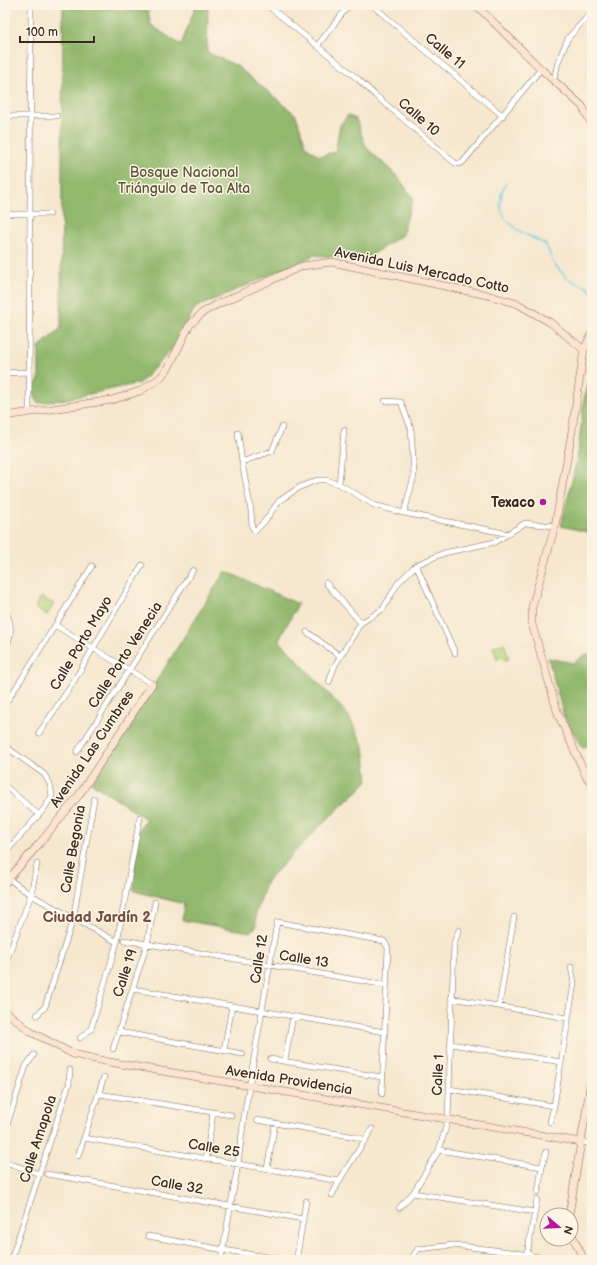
<svg xmlns="http://www.w3.org/2000/svg" width="597" height="1265" viewBox="0 0 597 1265" font-family="'Balsamiq Sans',sans-serif">
<style>
.green{fill:#b8d77e;stroke:#7a804e}
.forest{fill:#92b86d;stroke:#667146}
.lines{fill:none;stroke-linecap:round;stroke-linejoin:round}
.stream{stroke:#5fc8db;stroke-width:1.5}
.street-casing{stroke:#7c6c5c;stroke-width:6}
.secondary-casing{stroke:#7c6c5c;stroke-width:8}
.street{stroke:#fff;stroke-width:5}
.secondary{stroke:#fde4d1;stroke-width:7}
.poi-dot{fill:#b5179e;stroke:#fcf5e5;stroke-width:1.5}
.labels{text-anchor:middle;dominant-baseline:central;stroke-width:3;stroke-linejoin:round;paint-order:stroke}
.street-label{font-size:14px;fill:#3b2a1e;stroke:#fcf5e5}
.park-label{font-size:14px;fill:#5a5536;stroke:#fcf5e5}
.poi-label{font-size:14px;font-weight:bold;fill:#3b2a1e;stroke:#fcf5e5;text-anchor:end}
.neighbourhood-label{font-size:15px;font-weight:bold;fill:#754e43;stroke:#fcf5e5}
</style>
<rect width="100%" height="100%" fill="#fcf5e5"/>
<filter id="ink" filterUnits="userSpaceOnUse"><feTurbulence type="fractalNoise" baseFrequency=".025" numOctaves="2"/><feDisplacementMap in="SourceGraphic" scale="8" xChannelSelector="R" yChannelSelector="G"/><feConvolveMatrix kernelMatrix="1 2 1 2 8 2 1 2 1" color-interpolation-filters="sRGB"/></filter>
<filter id="wash" filterUnits="userSpaceOnUse"><feTurbulence type="fractalNoise" baseFrequency=".012" numOctaves="4" result="noise"/><feDisplacementMap in="SourceGraphic" scale="16" xChannelSelector="R" yChannelSelector="G"/><feGaussianBlur stdDeviation="0.9" result="paint"/><feColorMatrix in="noise" values="0 0 0 0 0 0 0 0 0 0 0 0 0 0 0 0 0 1.4 0 .05"/><feComposite in="paint" operator="in"/></filter>
<g filter="url(#wash)">
<rect width="100%" height="100%" fill="#f6e7ce"/>
<path class="green" d="M41,597L54,604L47,615L35,608Z
M504,643L509,659L505,660L503,657L497,659L493,647Z"/>
<path class="forest" d="M196,5H208L207,52L237,66L296,115L306,146L319,156L335,152L340,125L348,115L356,119L366,147L398,177L413,198L402,235L364,260L315,255L195,308L173,348L140,383L61,400L38,403L32,389L39,380V347L61,328L63,6L148,11L151,25L181,45Z
M592,372V533L561,526L577,460L585,392Z
M225,571L298,604L279,640L348,715L364,747L368,781L319,827L267,881L256,913V927L250,932L182,920L184,904L134,891L136,835L146,819L92,783L154,685Z
M586,654L592,655V744L582,748L564,716L548,658L573,663Z"/>
<g class="lines">
<path class="stream" d="M506,183L502,191L500,205L505,219L518,230L546,245L554,264L568,279L587,287L592,292"/>
</g>
</g>
<g filter="url(#ink)">
<g class="lines">
<g class="street-casing">
<path id="street" d="M267,5L358,79L375,95L455,163L460,164L463,162L541,69
M372,5L503,116
M589,5L592,8
M317,46L349,5
M554,80L558,62L568,38L592,12
M5,116H57
M5,214H50
M5,373L29,372
M385,401L401,402L411,429L414,476L404,513
M29,412L31,5
M238,433L242,462L251,511L252,527L255,531L264,522L279,501L300,487L317,480H326L339,484L374,505L404,513L509,534
M242,462L272,451L282,427
M339,484L344,430
M416,565L455,653
M326,583L361,623
M5,611C12,623 12,636 5,648
M55,625L152,684
M307,632L340,656
M329,682L335,665L361,623L383,609L398,583L416,565L444,553L495,542L525,523L555,526
M5,704C35,659 63,612 92,566
M39,733L71,686L142,565
M5,744L9,749L44,774L50,784L52,796L44,809L5,853
M77,752L193,570
M5,786L39,815
M9,879L31,895L117,942
M124,940L386,985
M5,964L31,895L37,864
M133,989L385,1032
M451,998L567,1018
M499,1006L514,917
M37,1015L45,1007L73,919L94,799
M119,1032L243,1054
M80,1038L91,1029L117,942L140,817
M451,1044L561,1062
M113,1049L147,944L155,902
M224,1050L232,1006
M270,1059L382,1077
M285,1060L293,1016
M449,1089L554,1106
M99,1094L231,1115
M257,1120L356,1137L366,1140
M550,1122L554,1106L574,983L571,967
M5,1131L26,1066L34,1055
M84,1138L339,1181
M581,1142L592,1144
M439,1150L542,1167
M78,1156L104,1077
M206,1159L213,1113
M5,1162L40,1174
M267,1169L275,1123
M47,1174L303,1219
M538,1192L542,1167L546,1152
M413,1193L535,1212
M332,1195L342,1176L372,1129
M399,1208L413,1193L439,1150L448,1120L454,943L459,930
M148,1236L224,1250L286,1260
M11,1260L69,1084L70,1070
M221,1260L238,1164L244,1117L277,922L384,941L388,948L382,1094
M293,1260L297,1256L306,1201
M414,1260L413,1256L418,1249L454,1245L518,1253L553,1260
M526,1260L537,1199"/>
</g>
<g class="secondary-casing">
<path id="secondary" d="M476,5L541,69L582,106L592,124
M592,333L584,350L571,437L555,526L532,607V624L558,714L586,776L592,784
M5,416L112,400L140,391L160,378L169,367L189,326L202,313L216,305L302,266L332,262L487,295L518,304L551,323L584,350
M5,883L39,844L79,795L152,684
M5,1011L31,1032L73,1054L109,1062L581,1142
M569,1215L592,1075
M571,1233L584,1260"/>
</g>
<use href="#street" class="street"/>
<use href="#secondary" class="secondary"/>
</g>
</g>
<circle class="poi-dot" cx="543" cy="502" r="4"/>
<g class="labels">
<g class="street-label">
<text transform="translate(445 51) rotate(40)">Calle 11</text>
<text transform="translate(419 117) rotate(41)">Calle 10</text>
<text transform="translate(422 270) rotate(12)">Avenida Luis Mercado Cotto</text>
<text transform="translate(81 643) rotate(-59)">Calle Porto Mayo</text>
<text transform="translate(125 655) rotate(-57)">Calle Porto Venecia</text>
<text transform="translate(92 749) rotate(-56)">Avenida Las Cumbres</text>
<text transform="translate(73 849) rotate(-80)">Calle Begonia</text>
<text transform="translate(259 959) rotate(-81)">Calle 12</text>
<text transform="translate(304 959) rotate(9)">Calle 13</text>
<text transform="translate(125 973) rotate(-72)">Calle 19</text>
<text transform="translate(438 1075) rotate(-87)">Calle 1</text>
<text transform="translate(289 1080) rotate(9)">Avenida Providencia</text>
<text transform="translate(38 1139) rotate(-72)">Calle Amapola</text>
<text transform="translate(214 1148) rotate(10)">Calle 25</text>
<text transform="translate(177 1185) rotate(10)">Calle 32</text>
</g>
<g class="park-label">
<text x="184" y="172">Bosque Nacional<tspan x="184" dy="16">Triángulo de Toa Alta</tspan></text>
</g>
<g class="poi-label">
<text x="535" y="502">Texaco</text>
</g>
<g class="neighbourhood-label">
<text x="97" y="917">Ciudad Jardín 2</text>
</g>
</g>
<rect width="597" height="1265" fill="none" stroke="#fcf5e5" stroke-width="20"/>
<g transform="translate(559 1227) rotate(109)"><circle r="19" fill="#fcf5e5" stroke="#afa495"/>
<path d="M0-3L7 15L0 10L-7 15Z" fill="#b5179e"/>
<text y="-6" font-size="11" font-weight="bold" text-anchor="middle" fill="#3b2a1e">N</text>
</g>
<path d="M20 36v6h74v-6" fill="none" stroke="#3b2a1e" stroke-width="2"/>
<text x="26" y="36" font-size="12" fill="#3b2a1e" stroke="#fcf5e5" stroke-width="3" paint-order="stroke">100 m</text>
</svg>
